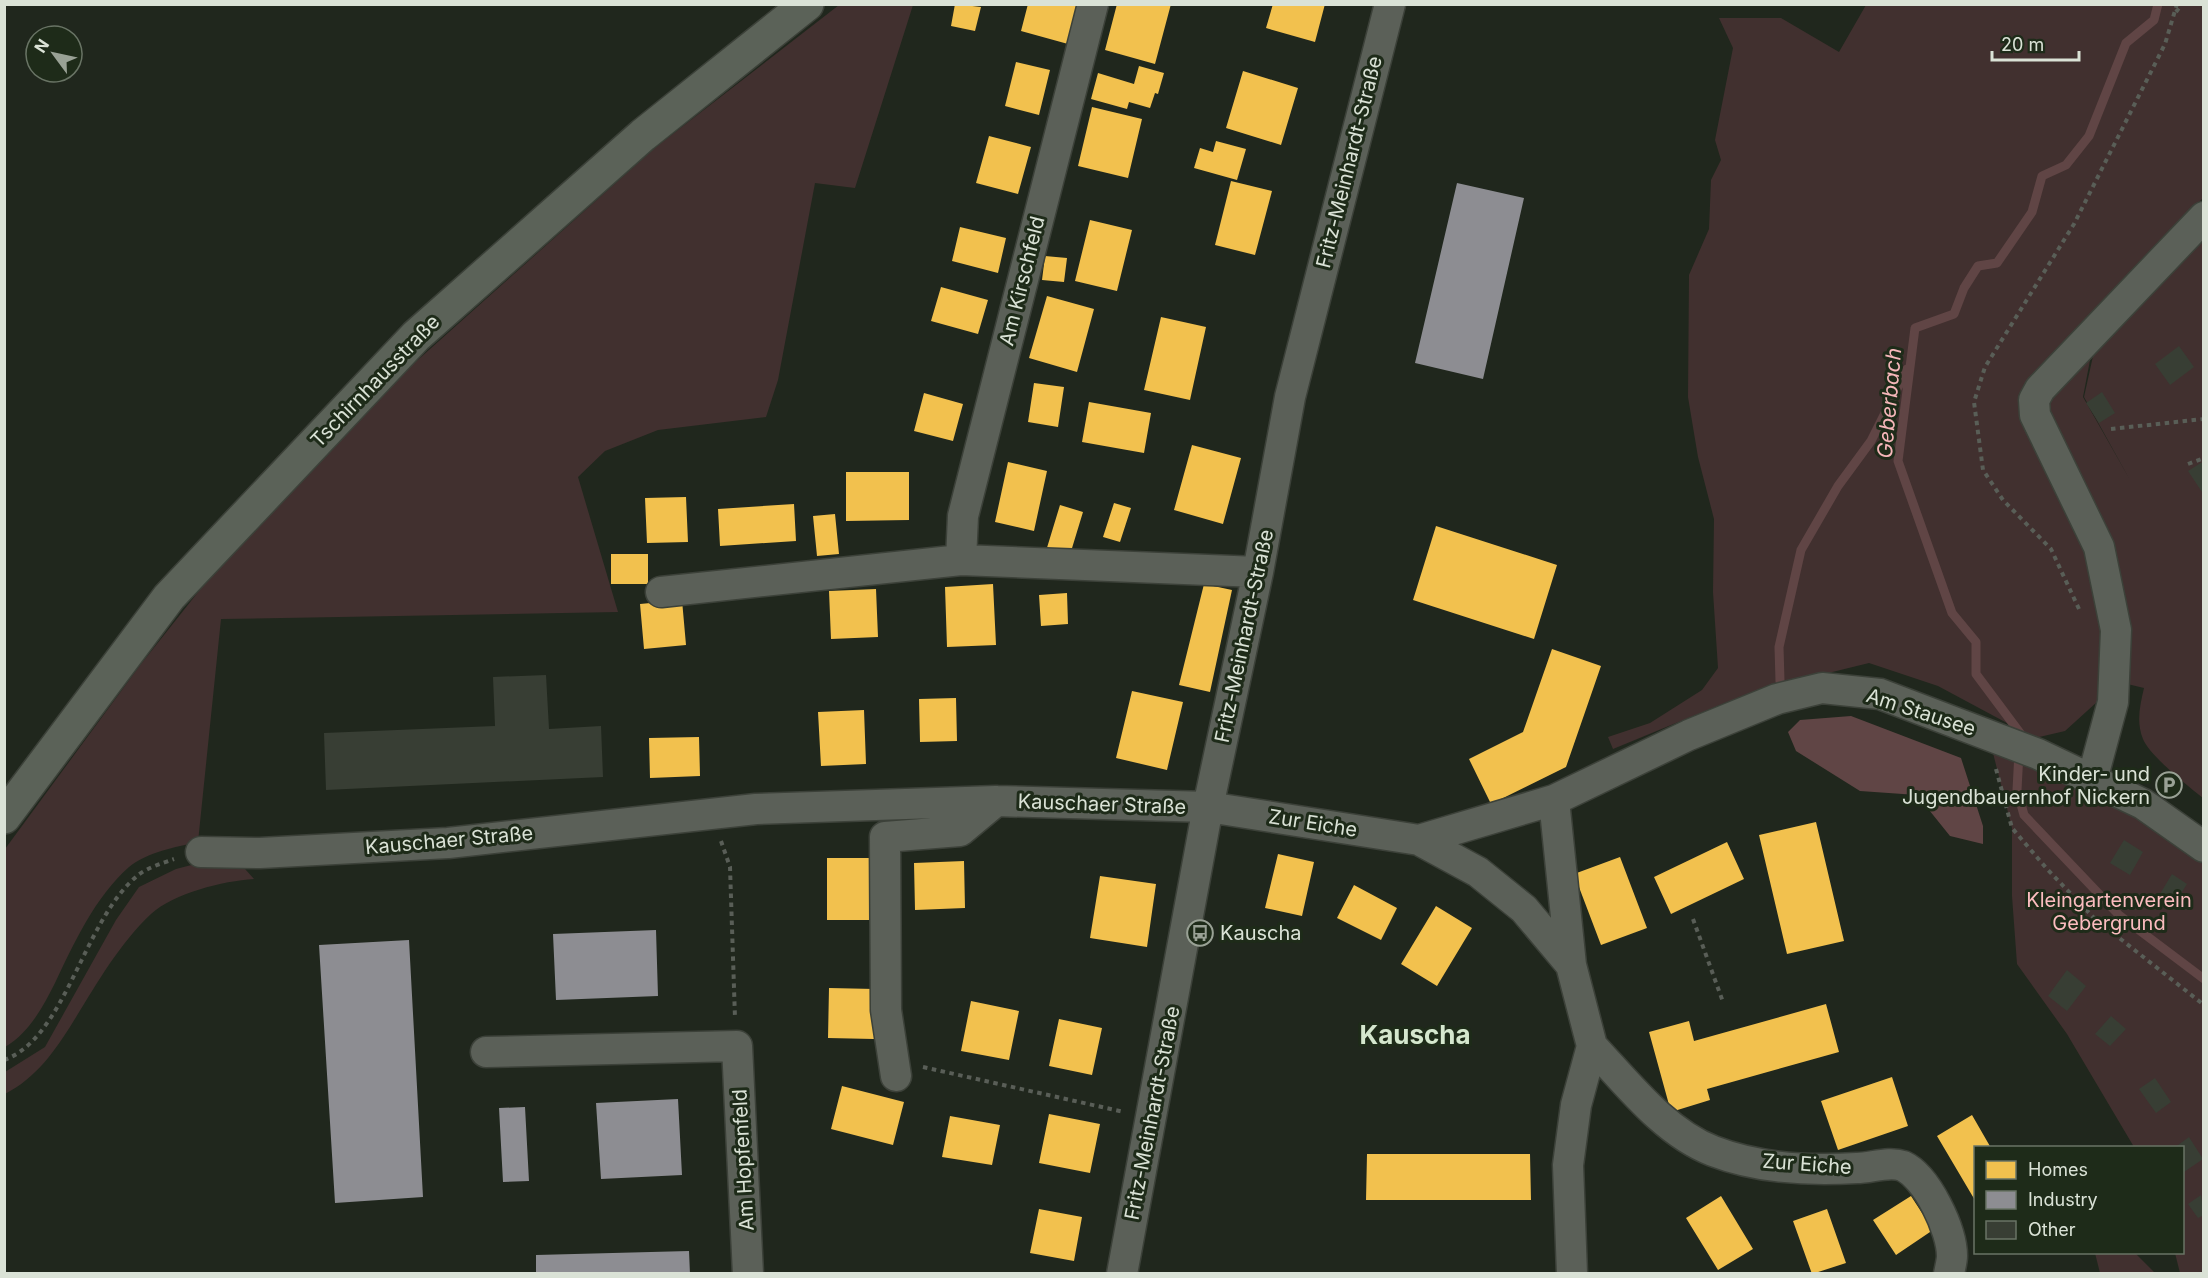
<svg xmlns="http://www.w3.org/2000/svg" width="2208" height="1278" viewBox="0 0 2208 1278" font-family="Inter,sans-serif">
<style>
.green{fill:#41302f}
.water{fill:#604545}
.homes{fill:#f2c14e}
.industry{fill:#8d8d92}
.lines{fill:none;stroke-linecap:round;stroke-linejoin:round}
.stream{stroke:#604545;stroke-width:9}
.building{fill:#383e34}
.minor-casing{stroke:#3c4139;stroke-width:33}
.major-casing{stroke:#3c4139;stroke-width:36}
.path{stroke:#595e57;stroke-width:4;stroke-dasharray:4.5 4.5;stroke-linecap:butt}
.minor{stroke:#5b6058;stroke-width:30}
.major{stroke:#5b6258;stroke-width:33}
.labels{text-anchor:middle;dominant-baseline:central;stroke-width:6;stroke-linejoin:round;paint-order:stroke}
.street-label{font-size:20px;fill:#dae2d6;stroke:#1e2b19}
.poi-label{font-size:20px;fill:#dae2d6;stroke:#1e2b19;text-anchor:end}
.park-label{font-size:20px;fill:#fbbcbf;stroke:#1e2b19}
.water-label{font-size:21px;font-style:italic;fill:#f6b7ba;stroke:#1e2b19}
.district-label{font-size:26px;font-weight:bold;fill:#d5e7ce;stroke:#1e2b19}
</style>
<rect width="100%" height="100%" fill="#20271d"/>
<path class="green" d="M839,5H913L855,188L815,183L778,380L766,417L658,430L605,451L578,477L618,612L221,619L198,842C175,847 148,852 129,867C95,897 74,943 55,983C43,1007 29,1033 5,1047V849L141,664L237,543L363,409L656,147Z
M1866,5H2203V198L2188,213L2091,355L2083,397L2130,480L2084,397L2093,356L2203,237V798C2189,787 2149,755 2143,739C2136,722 2140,705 2144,688L2119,682L2065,731L2035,738L1938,686L1869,663L1808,678L1761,695L1727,702L1613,749L1608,737L1650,723L1702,690L1718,668L1713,592L1714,519L1698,457L1688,397L1689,275L1709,229L1711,180L1721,160L1715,140L1733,48L1719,18H1781L1839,52Z
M1993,753C2066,782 2138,813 2203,857V1273H2180L2175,1253L2182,1252V1148L2134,1147L2067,1034L2017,964L2012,896V828Z
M237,860L254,879C223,881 174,893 151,914C119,944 96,985 73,1022C55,1051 36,1078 5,1094V1072L45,1047L116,920L139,887L176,869L203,862Z
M2095,1253H2135L2155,1273H2100Z"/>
<path class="water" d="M1851,716L1961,758L1983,826V844L1950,836L1917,795L1860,791L1796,751L1788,732L1800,720Z"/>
<path class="homes" d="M955,4L981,7L975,31L951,26Z
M1028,4H1078L1068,44L1021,31Z
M1117,4H1171L1155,64L1105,50Z
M1273,4H1325L1315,42L1266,28Z
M1016,62L1050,70L1039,115L1005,106Z
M1139,66L1164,73L1158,94L1155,93L1150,108L1129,102L1127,109L1091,99L1098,73L1134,84Z
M1243,71L1298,88L1281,145L1226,128Z
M1092,107L1142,119L1128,178L1078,166Z
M989,136L1031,147L1018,194L976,183Z
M1216,141L1246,149L1237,180L1194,168L1200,148L1213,152Z
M1231,181L1272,191L1255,255L1215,245Z
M1090,220L1132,230L1117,291L1075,281Z
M960,227L1006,238L998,273L952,261Z
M1045,256L1067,258L1064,282L1042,280Z
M941,287L988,300L978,334L931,321Z
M1047,296L1094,309L1077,372L1029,358Z
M1161,317L1206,327L1190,400L1144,390Z
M1034,383L1064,387L1058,427L1028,422Z
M924,393L963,404L953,441L914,431Z
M1089,402L1151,413L1144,453L1082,442Z
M1192,445L1241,458L1223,524L1174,510Z
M1008,462L1047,471L1034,531L995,522Z
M846,472H909V520L846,521Z
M686,497L688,542L647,543L645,498Z
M1114,503L1131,508L1120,542L1103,537Z
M794,504L796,541L720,546L718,509Z
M1060,505L1083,512L1069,558L1046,551Z
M835,514L839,554L817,556L813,516Z
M1436,526L1557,565L1534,639L1413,600Z
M611,554H648V584H611Z
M993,584L996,645L947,647L945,587Z
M1204,584L1232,590L1210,692L1179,685Z
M876,589L878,637L831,639L829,591Z
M1067,593L1068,624L1041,626L1039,595Z
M682,600L686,645L644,649L640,604Z
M1552,649L1601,666L1566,767L1491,804L1469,759L1523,732Z
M1132,691L1183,702L1167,770L1116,758Z
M956,698L957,741L920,742L919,699Z
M864,710L866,764L821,766L818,712Z
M699,737L700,776L650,778L649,738Z
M1816,822L1844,941L1787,954L1759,835Z
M1727,842L1744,879L1671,914L1654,877Z
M1278,854L1314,862L1302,916L1265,908Z
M1620,857L1647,928L1601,945L1574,874Z
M827,858H878V920H827Z
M964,861L965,908L915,910L914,863Z
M1100,876L1156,884L1147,947L1090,938Z
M1354,885L1397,908L1381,940L1337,918Z
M1436,906L1472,928L1437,986L1401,964Z
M829,988L875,989L874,1039L828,1038Z
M971,1001L1019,1011L1009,1060L961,1051Z
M1826,1004L1839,1052L1707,1089L1710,1100L1671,1112L1649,1032L1689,1021L1694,1041Z
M1059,1019L1102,1028L1092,1075L1049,1066Z
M1892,1077L1908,1126L1838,1150L1821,1101Z
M842,1086L904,1102L893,1145L831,1129Z
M1049,1114L1100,1124L1090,1173L1039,1163Z
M1972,1115L1991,1148H1976V1202L1937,1136Z
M950,1116L1000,1125L992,1165L942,1157Z
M1367,1154H1530L1531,1200H1366Z
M1721,1196L1753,1249L1718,1270L1686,1218Z
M1911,1196L1933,1230L1896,1255L1873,1220Z
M1039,1209L1082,1217L1074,1261L1030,1253Z
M1827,1209L1846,1263L1812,1274L1793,1221Z"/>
<path class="industry" d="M1457,183L1524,198L1483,379L1415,363Z
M656,930L658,996L556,1000L553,934Z
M409,940L423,1197L335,1203L319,945Z
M678,1099L682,1175L601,1179L596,1103Z
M525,1107L529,1181L503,1182L499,1108Z
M689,1251L690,1274H536V1255Z"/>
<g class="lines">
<path class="stream" d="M2158,4L2154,20L2126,43L2089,136L2066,165L2042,176L2032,212L1997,263L1978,266L1964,288L1954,314L1915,328L1898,461L1952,613L1976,642V674L2020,733L2017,790L2024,815L2119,915L2204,979
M1783,691L1780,681L1779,647L1801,550L1838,486L1871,441L1907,369"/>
</g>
<path class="building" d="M2179,346L2194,367L2170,385L2155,364Z
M2102,392L2115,413L2099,423L2086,403Z
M2204,461V495L2188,471Z
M546,675L549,729L601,726L603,777L326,790L324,733L495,726L493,677Z
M2124,840L2143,852L2130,875L2110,863Z
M2172,874L2187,884L2175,903L2160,894Z
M2067,970L2086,986L2067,1011L2048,996Z
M2111,1016L2126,1029L2110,1046L2095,1034Z
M2155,1078L2171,1102L2156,1113L2139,1089Z
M2189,1137L2203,1159L2184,1172L2182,1148H2174Z
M2201,1195L2204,1215L2198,1218L2188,1204Z"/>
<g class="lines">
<g class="minor-casing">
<path id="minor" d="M961,560L963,516L1093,4
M661,592L961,560L1258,572
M2092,780L2113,702L2116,630L2099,547L2035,415L2034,400L2040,389L2204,217
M1554,800L1571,965L1592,1046L1576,1105L1568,1165L1572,1274
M1419,840L1478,872L1524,909L1571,965
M201,852L260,853L448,843L756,809L996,801L1208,807L1419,840L1554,800L1689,735L1777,699L1822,688L1880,694L2038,754L2143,804L2204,847
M1592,1046C1627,1083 1664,1132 1713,1151C1757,1168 1811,1171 1857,1168C1871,1168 1889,1161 1903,1166C1927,1177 1952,1230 1952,1256C1952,1261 1950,1268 1949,1274
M486,1052L737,1046L748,1274
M896,1076L886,1010L885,837L960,831L996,801
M1122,1274L1208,807L1258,572L1290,397L1390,4"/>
</g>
<g class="major-casing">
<path id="major" d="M4,817L169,597L416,336L643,135L807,4"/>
</g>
<path class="path" d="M2176,12L2182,4
M2111,429L2204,419
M2188,464L2204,458
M2079,609L2051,549L2003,500L1983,470L1974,402L1985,367L2074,224L2165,44L2177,4
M1996,769L2012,828L2047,869L2094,918L2204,1005
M721,841L730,867L735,1018
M1693,919L1723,1002
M4,1060C66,1038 83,921 137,876C146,868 163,863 174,859
M923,1067L1124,1112"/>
<use href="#minor" class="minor"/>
<use href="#major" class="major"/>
</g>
<defs>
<g id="parking-ring" transform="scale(1.35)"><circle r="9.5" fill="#1e2b19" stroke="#99a195" stroke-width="1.5"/><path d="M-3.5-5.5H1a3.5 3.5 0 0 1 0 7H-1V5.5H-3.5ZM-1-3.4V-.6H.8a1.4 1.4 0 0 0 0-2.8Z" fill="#99a195"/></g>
<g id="bus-ring" transform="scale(1.35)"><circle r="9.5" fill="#1e2b19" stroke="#99a195" stroke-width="1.5"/><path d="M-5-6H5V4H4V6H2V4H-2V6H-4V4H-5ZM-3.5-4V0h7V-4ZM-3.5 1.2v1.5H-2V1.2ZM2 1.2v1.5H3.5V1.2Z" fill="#99a195"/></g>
</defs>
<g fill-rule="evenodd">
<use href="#parking-ring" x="2169" y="785"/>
<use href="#bus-ring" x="1200" y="933"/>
</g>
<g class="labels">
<g class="street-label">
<text transform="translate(1349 162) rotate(-76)">Fritz-Meinhardt-Straße</text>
<text transform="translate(1022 281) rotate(-76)">Am Kirschfeld</text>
<text transform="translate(375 381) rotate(-46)">Tschirnhausstraße</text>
<text transform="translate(1244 636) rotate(-78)">Fritz-Meinhardt-Straße</text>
<text transform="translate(1921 712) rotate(18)">Am Stausee</text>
<text transform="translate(1102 804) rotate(2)">Kauschaer Straße</text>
<text transform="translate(1313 823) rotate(9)">Zur Eiche</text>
<text transform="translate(449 840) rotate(-5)">Kauschaer Straße</text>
<text transform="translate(1152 1113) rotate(-79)">Fritz-Meinhardt-Straße</text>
<text transform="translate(743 1160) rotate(-93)">Am Hopfenfeld</text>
<text transform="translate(1807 1164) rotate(4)">Zur Eiche</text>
</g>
<g class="poi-label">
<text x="2150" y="774">Kinder- und<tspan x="2150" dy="23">Jugendbauernhof Nickern</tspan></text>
<text x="1220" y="933" text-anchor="start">Kauscha</text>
</g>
<g class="park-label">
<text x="2109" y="900">Kleingartenverein<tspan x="2109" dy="23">Gebergrund</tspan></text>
</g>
<g class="water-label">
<text transform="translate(1889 403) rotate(-85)">Geberbach</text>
</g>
<g class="district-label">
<text x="1415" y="1034">Kauscha</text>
</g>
</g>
<rect width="2208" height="1278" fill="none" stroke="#dae2d6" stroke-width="12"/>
<rect x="1974" y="1146" width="210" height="108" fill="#1e2b19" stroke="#697465" stroke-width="1.5"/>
<rect x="1986" y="1161" width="30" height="18" fill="#f2c14e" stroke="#697465" stroke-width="1.5"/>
<text x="2028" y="1176" font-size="18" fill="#dae2d6">Homes</text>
<rect x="1986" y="1191" width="30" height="18" fill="#8d8d92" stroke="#697465" stroke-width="1.5"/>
<text x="2028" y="1206" font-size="18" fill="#dae2d6">Industry</text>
<rect x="1986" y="1221" width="30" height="18" fill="#383e34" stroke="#697465" stroke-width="1.5"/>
<text x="2028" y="1236" font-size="18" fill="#dae2d6">Other</text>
<g transform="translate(54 54) rotate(303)"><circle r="28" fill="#1e2b19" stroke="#697465" stroke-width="1.5"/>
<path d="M0-4.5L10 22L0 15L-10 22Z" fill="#99a195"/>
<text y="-9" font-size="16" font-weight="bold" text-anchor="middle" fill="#dae2d6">N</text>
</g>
<path d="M1992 51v9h87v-9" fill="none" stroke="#dae2d6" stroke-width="3"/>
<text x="2001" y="51" font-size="18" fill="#dae2d6" stroke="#1e2b19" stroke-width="4.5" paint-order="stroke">20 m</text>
</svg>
